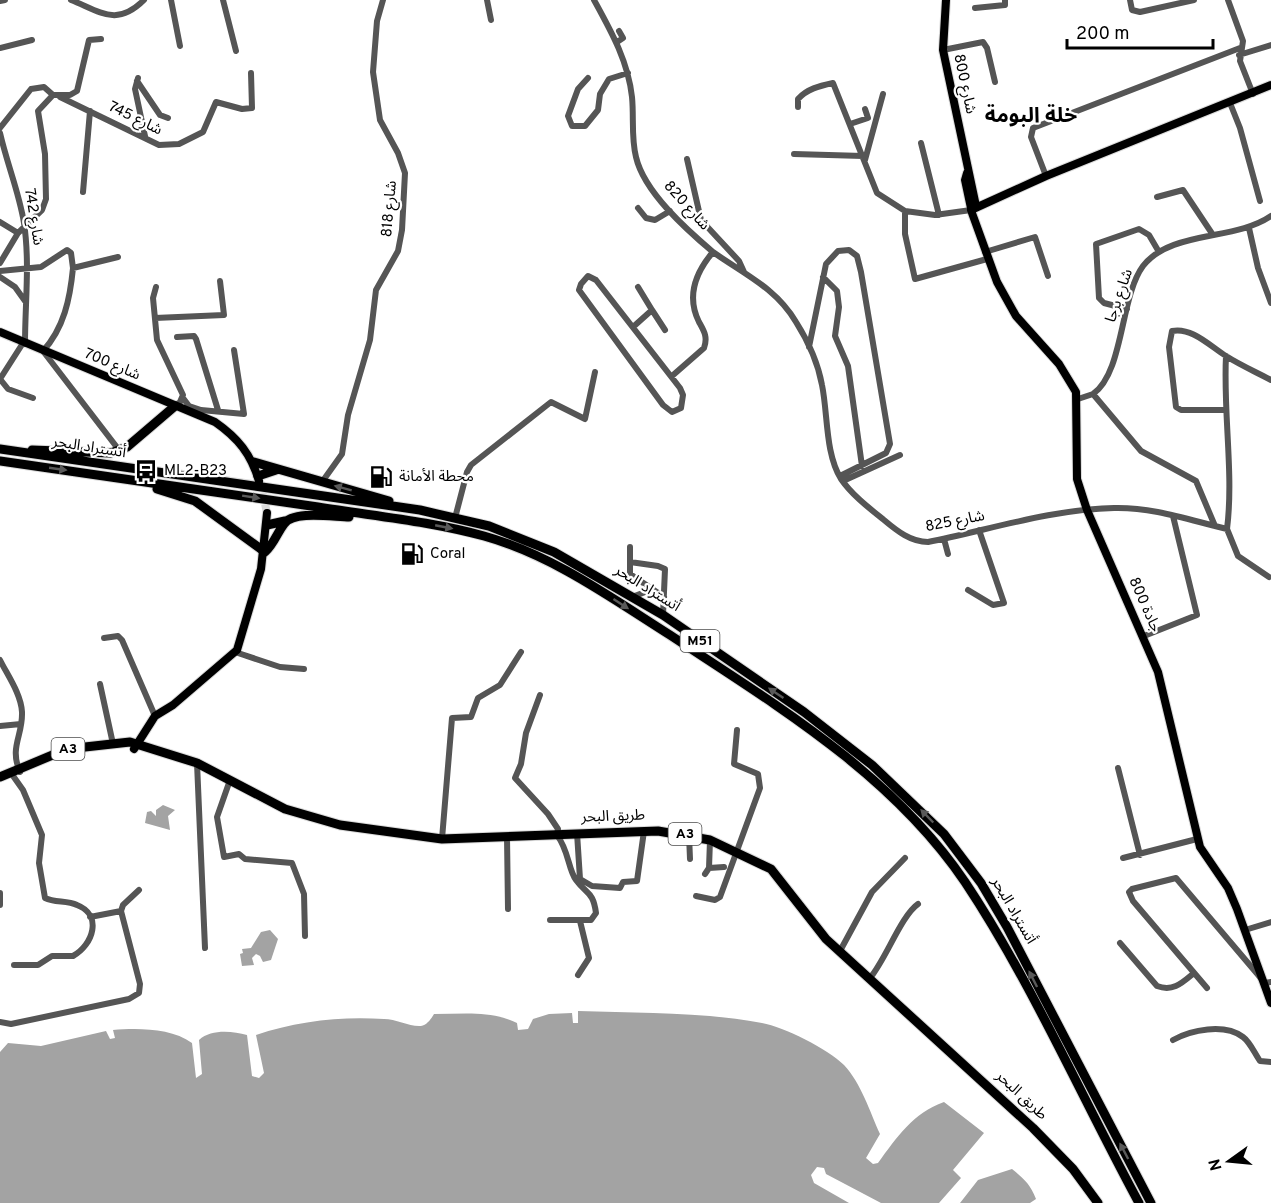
<svg xmlns="http://www.w3.org/2000/svg" width="1271" height="1203" viewBox="0 0 1271 1203" font-family="Overpass,'Noto Sans Arabic',sans-serif">
<style>
.water{fill:#a3a3a3}
.lines{fill:none;stroke-linecap:round;stroke-linejoin:round}
.major-tunnel{stroke:#d9d9d9;stroke-width:8;stroke-dasharray:8 4;stroke-linecap:butt}
.major-casing{stroke:#dbdbdb;stroke-width:10}
.highway-casing{stroke:#dbdbdb;stroke-width:11}
.minor{stroke:#555;stroke-width:6}
.major{stroke:#000;stroke-width:8}
.highway{stroke:#000;stroke-width:9}
.oneway{fill:#595959}
.labels{text-anchor:middle;dominant-baseline:central;stroke-width:4.5;stroke-linejoin:round;paint-order:stroke}
.shield{fill:#fff;stroke:#4c4c4c;stroke-width:1.5}
.shield-label{font-size:14px;font-weight:bold;fill:#000}
.street-label{font-size:15px;fill:#000;stroke:#fff}
.poi-label{font-size:15px;fill:#000;stroke:#fff;text-anchor:start}
.district-label{font-size:21px;font-weight:bold;fill:#000;stroke:#fff}
</style>
<rect width="100%" height="100%" fill="#fff"/>
<path class="water" d="M163,805L175,810L168,816L170,830L145,823L147,812L151,811L156,816V810Z
M270,930L278,939L271,960L263,962L260,956L256,954L252,958L254,965L242,966L240,954L243,953L242,949L251,948L261,932Z
M578,1011C639,1013 703,1012 762,1023C784,1027 828,1049 844,1065C861,1083 870,1112 880,1134L866,1158L873,1164L878,1163C897,1137 913,1113 944,1102L984,1133L953,1170L961,1178L939,1203H881L826,1174L824,1168L817,1167L811,1175L814,1183L849,1203H0V1052L8,1043L41,1046L106,1031L110,1039L115,1038L113,1030C138,1028 171,1028 192,1043L196,1078L202,1074L199,1040C211,1029 232,1031 247,1035L252,1076L259,1078L264,1073L256,1035C296,1021 342,1016 384,1019C396,1019 410,1027 421,1026C427,1025 431,1019 434,1014C463,1014 491,1010 517,1023L518,1030L528,1029L533,1019L549,1014L572,1013L573,1023H578Z
M1012,1169C1024,1179 1030,1184 1036,1199L1030,1203H960L978,1180Z"/>
<g class="lines">
<path class="major-tunnel" d="M260,481L267,513"/>
<g class="major-casing">
<path id="major" d="M946,0L943,50L976,206
M967,173L965,180L972,213L997,282L1016,316L1059,364L1076,392L1077,479L1087,510L1158,672L1200,847L1228,888L1237,909L1271,1003
M971,210L1046,176L1271,85
M0,332L215,422C238,438 251,454 259,481
M134,749L155,716L173,705L237,650L261,569L267,513"/>
</g>
<g class="highway-casing">
<path id="highway" d="M0,449L420,510L489,526L554,552L663,615L804,712L872,765L944,834L981,883L1007,927L1151,1203
M32,450L111,453L127,447L175,406
M0,461C106,477 212,491 318,507C373,516 430,521 484,536C552,555 610,597 670,635C776,705 892,774 965,882C1031,981 1082,1098 1139,1203
M254,462L389,501
M258,476L276,470
M157,489L195,501L265,552C274,544 277,533 284,524C293,510 334,517 349,517
M267,525L285,521
M0,777L67,749L130,742L197,763L285,809L340,825L442,839L658,831L710,840L771,869L826,939L1033,1128L1073,1169L1098,1203"/>
</g>
<path class="minor" d="M71,0C101,12 117,27 144,0
M171,0L180,46
M223,0L236,51
M487,0L491,20
M594,0C611,31 628,61 632,97C634,117 631,138 636,157C644,192 687,230 713,252C696,272 686,296 699,322C704,331 708,337 704,348L672,376
M1130,0L1132,10L1140,12L1194,0
M1228,0L1243,41L1240,61L1253,94
M0,1L5,0
M975,8L1005,5V0
M617,42L623,38L619,31
M0,48L32,40
M943,50L983,42L987,48L995,82
M1239,55L1271,45
M138,78L135,89L145,136
M588,78L578,89L568,116L572,126H585L598,110L600,94L609,79L628,73
M137,81L160,115L168,118
M60,97L159,145L179,144L203,132L216,102L242,109L252,108L251,73
M1230,103L1240,128L1260,201
M798,107V99C807,89 819,86 833,83L877,193L905,211L935,215L971,210
M850,124L868,118L865,109
M0,128L31,89L44,87L53,95
M0,133C7,164 19,192 24,223C30,263 25,303 25,344
M921,143L939,215
M794,154L863,156
M687,159L701,220L739,261L744,272
M865,160L883,94
M1046,176L1031,137L1033,128L1240,48
M83,192L90,111
M1157,197L1183,190L1213,235
M638,208L646,218L655,220L670,211
M905,211V234L915,279L987,259
M0,222L18,233L0,263
M1249,228L1258,268L1271,303
M18,233L42,210L46,199L45,154L38,111L53,95H70L77,91L89,40L101,39
M713,252C744,274 776,288 796,322C808,341 818,363 822,385C828,414 825,453 841,479C852,495 869,508 884,520C897,531 911,542 928,542C988,530 1053,509 1114,508C1153,507 1189,520 1227,529L1238,556L1269,577
M985,252L1035,237L1048,276
M118,257L73,268C70,299 64,328 43,351L119,450
M0,271L41,267L67,250L71,253L73,268
M588,276L596,280L680,388L683,395L681,408L672,412L663,405L579,290L581,284Z
M0,277L15,287L25,301
M823,277L837,291L839,307L835,336L848,366L862,466
M156,287L153,298L157,340L183,395L180,402L175,406
M1127,309L1104,303L1099,298L1096,244L1139,229L1149,235L1159,252
M652,310L665,330
M155,318L224,315L220,281
M633,327L652,310L638,287
M177,337L194,336L196,339L218,410
M23,343L0,379L8,389L33,398
M809,347L826,264L838,251L849,250L857,256L861,272L890,444L886,453L840,476
M1226,356C1223,413 1234,474 1227,529
M1093,394C1124,372 1120,297 1143,266C1171,230 1235,241 1271,216
M183,398L189,406L201,410L244,414L234,350
M1078,399L1093,394L1141,451L1196,481L1215,526
M1224,410H1181L1176,407L1169,347L1172,331C1192,327 1210,346 1226,356C1240,365 1256,372 1271,380
M843,481L900,455
M322,482L342,454L348,415L370,340L376,290L398,251L402,230L405,173L398,153L380,120L373,72L377,21L383,0
M455,518L467,472L471,465L551,402L585,419L595,372
M944,539L948,554
M630,547V574L664,597
M630,562L658,566L665,569L663,615
M968,590L993,605L1004,603L979,530
M632,597L653,589
M1144,636L1197,615L1173,516
M104,638L118,636L122,640L155,716
M235,652L280,667L304,669
M0,660C8,676 21,694 22,712C23,736 9,747 20,772
M100,684L113,744
M540,695L526,733L521,764L515,778L548,814L558,829L557,835C569,851 568,869 576,880C587,895 593,891 596,913L591,920H550
M0,726L21,724
M197,763L205,948
M1118,768L1140,855
M11,773L23,790L42,835L39,863L45,898C55,903 67,900 77,905C103,915 93,945 73,956H52L38,965H14
M230,780L217,817L224,857L239,854L245,859L292,863L304,894L305,936
M577,833L580,879L592,886L620,888L623,882L637,881L644,831
M689,835L690,859
M507,837L508,909
M442,839L452,718L471,717L478,698L500,685L521,652
M1123,858L1197,839
M709,868L724,867
M705,874L709,868L710,840
M0,893V905
M696,896L715,900L720,897L760,788L758,774L734,764L737,730
M90,917L121,911
M1245,930L1271,922
M1120,943L1157,986C1173,992 1182,983 1194,973
M840,951L872,892L905,858
M578,975L589,958L580,921
M870,978C886,959 901,916 918,904
M1207,988L1133,901L1129,892L1132,889L1176,878L1265,983L1271,982
M0,1022L11,1024L129,999L139,993L140,984L121,911L123,905L139,890
M1173,1040C1191,1030 1224,1023 1243,1037C1250,1042 1255,1054 1260,1061L1271,1062"/>
<use href="#major" class="major"/>
<use href="#highway" class="highway"/>
</g>
<defs><path id="oneway-solid" d="M-6-.8H1V-3.2L6.5 0L1 3.2V.8H-6Z" transform="scale(1.5)"/></defs>
<g class="oneway">
<use href="#oneway-solid" transform="translate(58 469) rotate(8)"/>
<use href="#oneway-solid" transform="translate(343 488) rotate(-165)"/>
<use href="#oneway-solid" transform="translate(251 497) rotate(9)"/>
<use href="#oneway-solid" transform="translate(444 527) rotate(11)"/>
<use href="#oneway-solid" transform="translate(621 604) rotate(33)"/>
<use href="#oneway-solid" transform="translate(776 693) rotate(-146)"/>
<use href="#oneway-solid" transform="translate(927 816) rotate(-134)"/>
<use href="#oneway-solid" transform="translate(1033 979) rotate(-117)"/>
<use href="#oneway-solid" transform="translate(1124 1151) rotate(-118)"/>
</g>
<defs>
<g id="bus-bare" transform="scale(1.8)"><path d="M-5-6H5V4H4V6H2V4H-2V6H-4V4H-5ZM-3.5-4V0h7V-4ZM-3.5 1.2v1.5H-2V1.2ZM2 1.2v1.5H3.5V1.2Z" fill="#000" stroke="#fff" stroke-width="2.5" paint-order="stroke"/></g>
<g id="fuel-bare" transform="scale(1.8)"><path d="M-5.5-6h7V0h2V4h1.3V-2.5L3-4.5l.8-.8L6-3V5H2.5V1h-1V6h-7ZM-4.2-4.7v3.2H.2V-4.7Z" fill="#000" stroke="#fff" stroke-width="2.5" paint-order="stroke"/></g>
</defs>
<g fill-rule="evenodd">
<use href="#bus-bare" x="146" y="471"/>
<use href="#fuel-bare" x="381" y="477"/>
<use href="#fuel-bare" x="412" y="554"/>
</g>
<g class="labels">
<g class="shield">
<rect x="680.5" y="630" width="39" height="22" rx="4.5"/>
<rect x="51.5" y="738" width="33" height="22" rx="4.5"/>
<rect x="668.5" y="823" width="33" height="22" rx="4.5"/>
</g>
<g class="shield-label">
<text x="700" y="641">M51</text>
<text x="68" y="749">A3</text>
<text x="685" y="834">A3</text>
</g>
<g class="street-label">
<text transform="translate(964 84) rotate(78)">شارع 800</text>
<text transform="translate(135 119) rotate(26)">شارع 745</text>
<text transform="translate(686 206) rotate(48)">شارع 820</text>
<text transform="translate(390 209) rotate(-85)">شارع 818</text>
<text transform="translate(33 217) rotate(81)">شارع 742</text>
<text transform="translate(1120 296) rotate(-71)">شارع برجا</text>
<text transform="translate(112 365) rotate(23)">شارع 700</text>
<text transform="translate(89 448) rotate(9)">أتستراد البحر</text>
<text transform="translate(955 522) rotate(-11)">شارع 825</text>
<text transform="translate(647 589) rotate(32)">أتستراد البحر</text>
<text transform="translate(1144 605) rotate(66)">جادة 800</text>
<text transform="translate(613 817) rotate(-2)">طريق البحر</text>
<text transform="translate(1013 911) rotate(60)">أتستراد البحر</text>
<text transform="translate(1021 1096) rotate(43)">طريق البحر</text>
</g>
<g class="poi-label">
<text x="164" y="471">ML2-B23</text>
<text x="399" y="477">محطة الأمانة</text>
<text x="430" y="554">Coral</text>
</g>
<g class="district-label">
<text x="1031" y="116">خلة البومة</text>
</g>
</g>
<g transform="translate(1229 1161) rotate(255)" stroke="#ffffff" stroke-width="4.5" paint-order="stroke">
<path d="M0-4.5L10 22L0 15L-10 22Z" fill="#000000"/>
<text y="-9" font-size="16" font-weight="bold" text-anchor="middle" fill="#000000">N</text>
</g>
<path d="M1067 39v9h146v-9" fill="none" stroke="#000000" stroke-width="3"/>
<text x="1076" y="39" font-size="18" fill="#000000" stroke="#ffffff" stroke-width="4.5" paint-order="stroke">200 m</text>
</svg>
